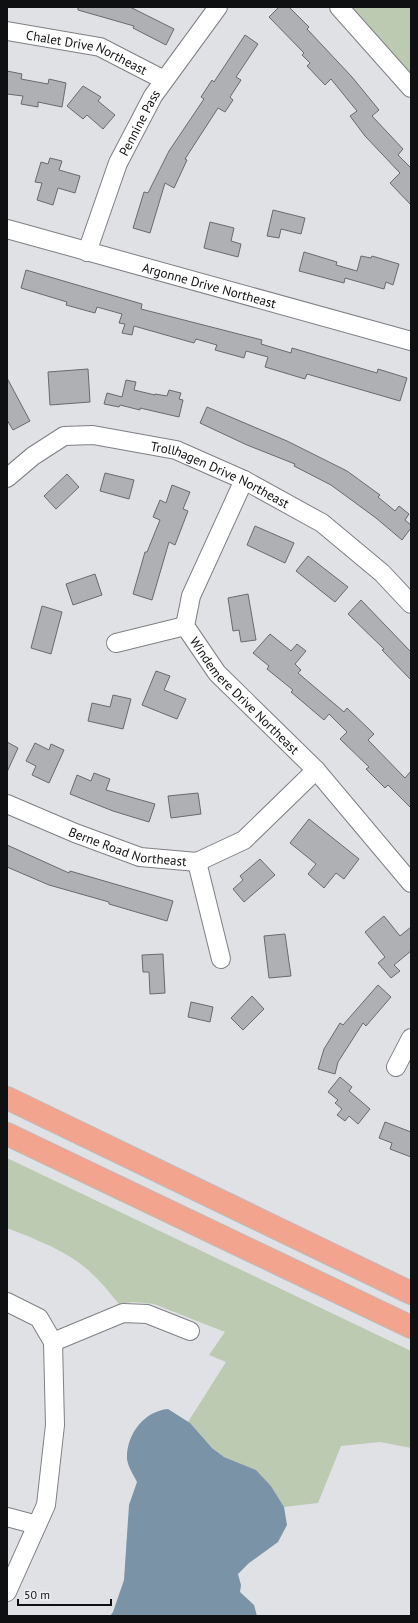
<svg xmlns="http://www.w3.org/2000/svg" width="418" height="1623" viewBox="0 0 418 1623" font-family="'PT Sans',sans-serif">
<style>
.green{fill:#bdcab2}
.water{fill:#7a93a6}
.building{fill:#afb0b4;stroke:#696a6e}
.lines{fill:none;stroke-linecap:round;stroke-linejoin:round}
.minor-casing{stroke:#7f8084;stroke-width:20}
.highway-casing{stroke:#bcbcbc;stroke-width:24}
.minor{stroke:#fff;stroke-width:18}
.highway{stroke:#f2a48f;stroke-width:22}
.labels{text-anchor:middle;dominant-baseline:central;stroke-width:3.5;stroke-linejoin:round;paint-order:stroke}
.street-label{font-size:13px;fill:#0f1011;stroke:#edeef2}
</style>
<rect width="100%" height="100%" fill="#dfe1e5"/>
<path class="green" d="M348,7H411V80Z
M7,1158L411,1351V1448L380,1442L341,1446L318,1503L284,1507L271,1486L256,1470L224,1457L212,1448L188,1422L226,1362L209,1355L225,1332L154,1304L132,1302L119,1304C106,1288 92,1271 75,1260C56,1247 28,1236 7,1228Z"/>
<path class="water" d="M168,1409L190,1423L212,1448L224,1457L256,1470L271,1486L284,1507L287,1525L278,1542L249,1563L238,1574L241,1585L240,1592L254,1605L257,1616H110L113,1612L124,1580L129,1505L137,1482C134,1476 128,1467 127,1459C126,1435 144,1411 168,1409Z"/>
<path class="building" d="M78,7H130L174,29L166,45L133,28L134,26L78,10Z
M279,7H289L309,27L307,29L352,77L379,110L372,116L403,149L398,155L411,168V205L390,183L400,173L365,136L350,116L357,111L331,79L325,85L307,66L310,63L302,55L304,53L269,17Z
M245,35L258,44L236,77L241,80L230,97L233,100L225,112L218,108L185,159L187,160L174,188L165,183L150,233L133,228L144,192L148,193L169,151L204,99L201,97L212,80L214,82Z
M7,71L22,74L21,79L48,84L49,79L66,83L62,107L38,102V107L21,104L23,96L7,94Z
M83,86L101,97L98,101L115,115L103,129L87,115L83,119L67,106Z
M50,158L62,161L59,170L80,176L75,193L58,188L53,205L37,200L42,183L35,182L41,162L48,164Z
M273,210L305,218L301,234L281,229L279,238L267,236Z
M210,222L234,228L231,241L241,244L238,257L204,248Z
M304,252L337,262L336,265L357,271L361,256L371,258L372,256L399,264L393,285L386,282L384,289L345,278L344,283L299,271Z
M26,270L142,304L141,309L262,340L261,344L291,353L292,348L377,373L378,369L407,378L400,401L307,374L305,379L265,367L268,357L246,351L244,358L215,350L217,345L196,339L194,343L134,326L132,335L122,333L125,324L119,323L122,314L97,307L95,313L66,305L67,302L21,288Z
M88,369L90,402L50,405L48,372Z
M7,378L30,421L13,430L7,420Z
M126,380L136,382L134,390L155,395V394L167,396L169,390L181,393L179,399L183,400L179,417L140,408V410L120,405L119,407L104,404L107,393L122,397Z
M207,407L287,441L347,471L380,495L378,497L395,511L399,506L409,514L405,520L411,525V528L402,540L376,518L331,485L294,466L295,464L247,445L200,423Z
M105,473L134,480L129,499L100,491Z
M67,474L79,487L56,509L44,496Z
M172,485L190,492L183,509L188,511L175,545L169,542L152,600L133,594L145,552H147L160,520L153,517L160,500L166,503Z
M255,526L294,543L285,563L247,545Z
M308,556L348,587L335,602L296,571Z
M95,574L102,595L73,605L66,584Z
M248,594L256,640L241,642L239,630L233,631L228,598Z
M361,600L411,652V680L382,650L384,649L348,614Z
M42,606L62,612L51,654L31,648Z
M270,634L291,651L297,644L306,651L295,664L301,670L298,673L344,712L347,708L374,734L368,740L405,778L411,771V808L388,785L385,788L366,769L369,767L340,739L347,732L329,714L324,720L291,692L293,690L267,669L269,666L253,653Z
M156,671L170,676L164,690L186,699L177,719L142,705Z
M113,695L131,699L123,729L88,721L92,703L110,707Z
M7,742L18,748L7,772Z
M35,743L49,750L51,744L64,750L49,783L32,775L36,766L26,761Z
M94,773L110,779L106,790L155,804L149,822L113,811L70,794L77,775L91,781Z
M198,793L201,814L171,818L168,796Z
M309,819L359,859L344,879L336,873L324,888L308,874L316,864L290,843Z
M7,845L69,873L70,871L173,901L167,921L109,904V902L49,885L7,867Z
M260,859L275,875L244,902L233,889L243,880L240,876Z
M384,916L400,936L411,927V951L394,965L400,971L391,978L378,963L385,957L365,932Z
M285,934L291,976L269,978L264,936Z
M163,954L165,993L150,994L149,972H143L142,955Z
M378,985L391,997L366,1026L363,1023L338,1062L335,1074L318,1069L324,1049L340,1023L343,1025Z
M252,996L264,1009L243,1030L231,1018Z
M191,1002L213,1007L210,1022L188,1017Z
M340,1077L352,1087L349,1091L370,1109L358,1124L349,1116L345,1121L337,1115L342,1109L335,1103L338,1100L328,1092Z
M385,1122L411,1132V1157L390,1149L392,1143L379,1138Z"/>
<g class="lines">
<g class="minor-casing">
<g id="minor">
<path d="M339,7L411,88"/>
<path id="s1" d="M7,31L100,47L164,80"/>
<path id="s2" d="M7,229L411,341"/>
<path id="s3" d="M87,252L118,163L153,96L218,7"/>
<path id="s4" d="M7,478L33,456L64,436L93,435L176,450L244,480L322,523L382,573L411,604"/>
<path id="s5" d="M244,480L191,596L185,626L217,673L316,770L411,883"/>
<path d="M116,643L185,626"/>
<path id="s6" d="M7,804L75,833L140,857L197,862L244,840L316,770"/>
<path d="M197,862L221,959"/>
<path d="M396,1067L411,1038"/>
<path d="M7,1302L39,1318L53,1342L55,1425L46,1505L7,1592"/>
<path d="M53,1342L123,1313L147,1314L190,1331"/>
<path d="M7,1517L37,1525"/>
</g>
</g>
<g class="highway-casing">
<path id="highway" d="M7,1098L411,1293
M7,1134L411,1327"/>
</g>
<use href="#minor" class="minor"/>
<use href="#highway" class="highway"/>
</g>
<g class="labels">
<g class="street-label">
<text stroke="none"><textPath href="#s1" startOffset="83">Chalet Drive Northeast</textPath></text>
<text stroke="none"><textPath href="#s3" startOffset="140">Pennine Pass</textPath></text>
<text stroke="none"><textPath href="#s2" startOffset="210">Argonne Drive Northeast</textPath></text>
<text stroke="none"><textPath href="#s4" startOffset="234">Trollhagen Drive Northeast</textPath></text>
<text stroke="none"><textPath href="#s5" startOffset="250">Windemere Drive Northeast</textPath></text>
<text stroke="none"><textPath href="#s6" startOffset="129">Berne Road Northeast</textPath></text>
</g>
</g>
<rect width="418" height="1623" fill="none" stroke="#0f1011" stroke-width="16"/>
<path d="M18 1599v6h93v-6" fill="none" stroke="#0f1011" stroke-width="2"/>
<text x="24" y="1599" font-size="12" fill="#0f1011" stroke="#edeef2" stroke-width="3" paint-order="stroke">50 m</text>
</svg>
